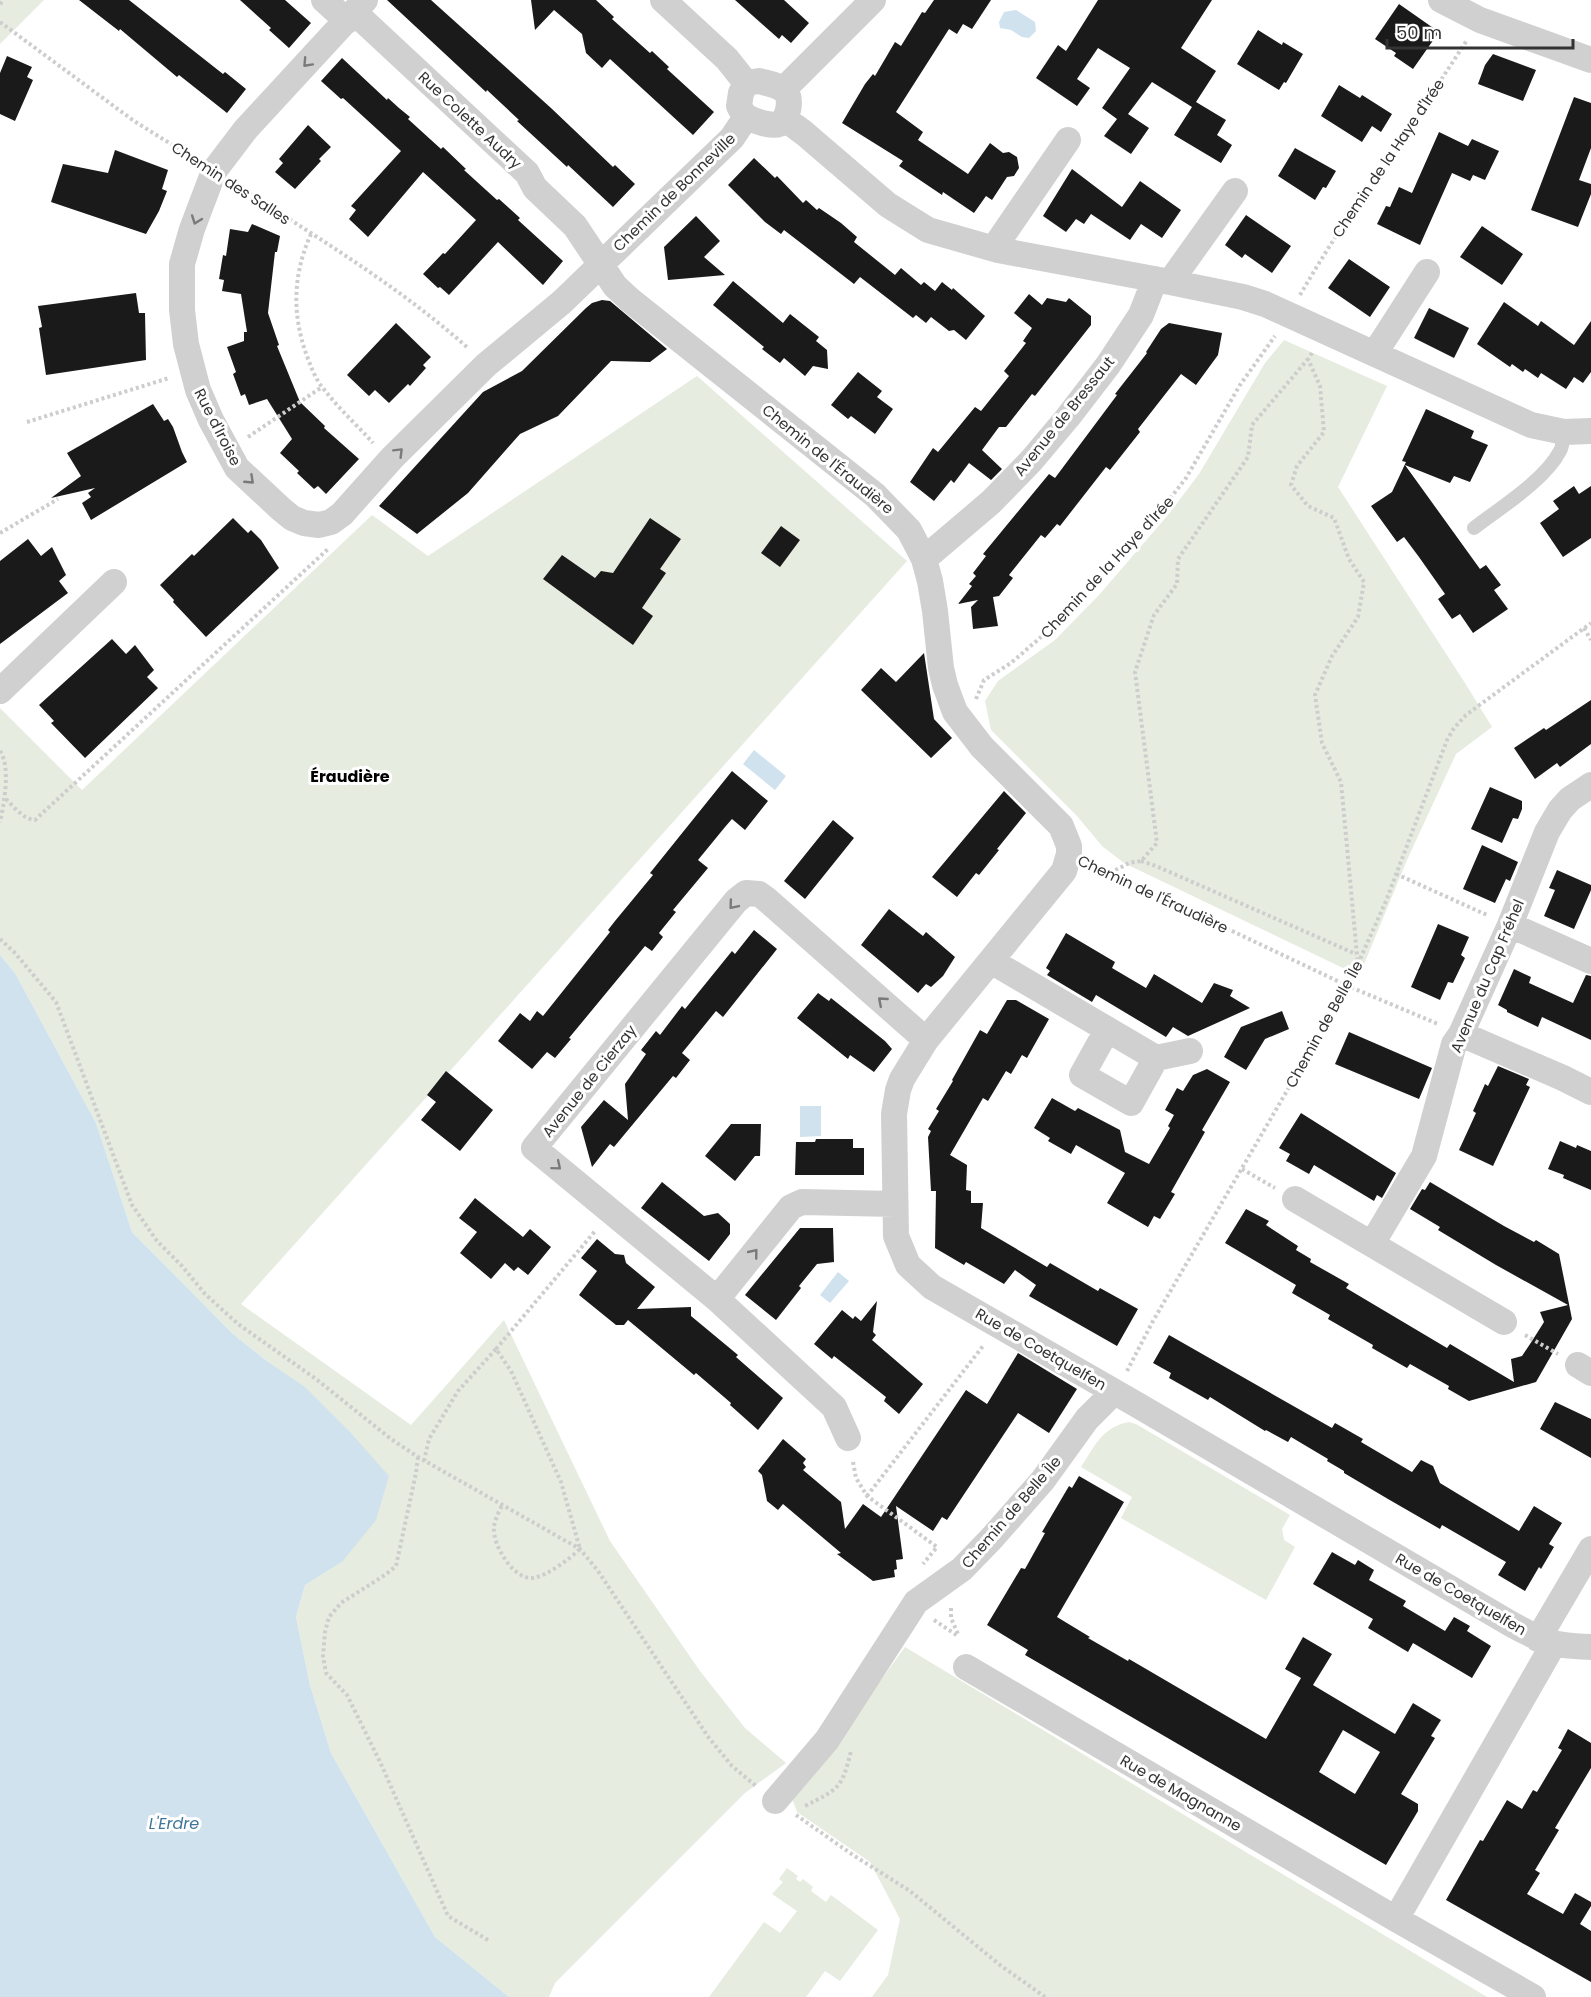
<svg xmlns="http://www.w3.org/2000/svg" width="1591" height="1997" viewBox="0 0 1591 1997" font-family="Poppins,sans-serif">
<style>
.green{fill:#e6ecdf}
.water{fill:#cfe2ee}
.building{fill:#1a1a1a;fill-rule:evenodd}
.lines{fill:none;stroke-linecap:round;stroke-linejoin:round}
.path{stroke:#cdcdcd;stroke-width:4;stroke-dasharray:3 3;stroke-linecap:butt}
.lane{stroke:#d0d0d0;stroke-width:14}
.street{stroke:#d0d0d0;stroke-width:26}
.oneway{stroke:#7a7a7a}
.labels{text-anchor:middle;dominant-baseline:central;stroke-width:6;stroke-linejoin:round;paint-order:stroke}
.street-label{font-size:15px;fill:#333;stroke:#fff}
.neighbourhood-label{font-size:16px;font-weight:bold;fill:#000;stroke:#fff}
.water-label{font-size:16px;font-style:italic;fill:#3f7597;stroke:#fff}
</style>
<rect width="100%" height="100%" fill="#fff"/>
<path class="green" d="M0,0H44L0,44Z
M1284,340L1387,386L1338,487L1465,683L1492,727L1456,754L1407,860L1362,969H1345L1124,863L1102,846L1077,816L991,730L985,701L998,681L1055,640L1099,595L1168,515L1199,474L1265,363Z
M697,376L907,561L241,1304L411,1425L504,1320L610,1541L700,1671L745,1728L786,1763L745,1793L555,1983L549,1997H509L435,1937L331,1753L310,1685L296,1617L305,1585L342,1562L268,1362L233,1334L132,1232L96,1123L15,973L0,955V708L82,790L372,515L428,556Z
M1129,1422L1136,1424L1290,1515L1282,1529L1284,1540L1295,1547L1266,1600L1121,1518L1132,1497L1081,1467C1095,1446 1102,1427 1129,1422Z
M905,1647L1487,1997H872L888,1975L900,1919L870,1862L797,1812L791,1796L835,1743Z
M787,1868L798,1876L796,1879L800,1882L803,1879L813,1887L811,1891L826,1902L831,1895L878,1930L840,1981L825,1971L806,1997H709L764,1922L780,1933L797,1911L772,1894L783,1882L779,1879Z"/>
<path class="water" d="M1016,10L1035,22L1036,31L1029,38L1022,37L1011,30L1000,28L999,22L1004,12Z
M754,750L786,776L775,790L743,764Z
M0,955L15,973L96,1123L132,1232L233,1334L268,1362L305,1387L350,1432L389,1476L376,1520L342,1562L305,1585L296,1617L310,1685L331,1753L435,1937L509,1997H0Z
M800,1106H821V1136L800,1137Z
M838,1272L849,1281L830,1303L820,1295Z"/>
<path class="building" d="M79,0H129L223,74L225,72L246,89L227,113L179,75L177,77L120,29L119,31Z
M240,0H285L311,23L289,48L269,30L271,28Z
M387,0H431L551,108L613,167L615,165L635,184L613,207L568,165L567,167L517,121L519,120L487,90L486,92Z
M531,0H596L614,17L612,19L650,53L652,51L669,67L667,69L714,112L693,135L610,59L602,68L586,53L582,34L554,10L535,30Z
M735,0H784L809,23L791,43L782,35L779,39Z
M934,0H991L972,29L963,24L957,34L949,29L896,112L923,132L918,140L968,174L990,143L1003,153L1009,152L1017,157L1019,168L1014,176L1007,177L992,200L986,196L974,213L943,192L942,195L899,166L903,161L842,123L865,84L873,74L875,76L895,42L901,46L922,12L925,13Z
M1098,0H1212L1181,48L1216,71L1196,102L1226,120L1217,135L1232,145L1221,163L1174,135L1192,107L1152,82L1128,114L1149,128L1131,154L1104,136L1117,119L1102,108L1130,68L1098,48L1077,79L1090,88L1077,106L1036,78L1058,45L1066,51Z
M1399,4L1439,32L1413,69L1394,56L1396,53L1375,39Z
M1258,30L1282,45L1283,42L1303,54L1286,83L1284,82L1279,90L1237,64Z
M1493,54L1536,70L1523,101L1478,84L1485,65Z
M7,56L32,67L27,77L33,80L15,121L0,114V73Z
M342,58L387,100L388,98L399,108L410,117L408,119L441,149L443,147L466,169L464,170L497,200L499,199L509,208L520,218L518,220L563,261L543,285L498,242L449,295L440,287L438,288L423,274L443,253L445,254L476,220L423,172L368,237L349,219L356,210L351,206L401,151L343,98L341,99L321,81Z
M1339,85L1360,98L1362,95L1392,114L1381,132L1372,126L1362,142L1321,116Z
M1574,97L1591,103V148L1579,180L1591,184V194L1578,227L1531,210Z
M308,125L331,147L319,159L321,161L295,189L275,172L283,163L279,159Z
M1439,132L1468,146L1472,139L1499,151L1485,180L1473,175L1470,181L1452,173L1420,245L1377,224L1386,206L1390,207L1399,187L1412,193Z
M1295,148L1336,171L1326,188L1323,187L1315,200L1278,176Z
M115,150L168,170L162,189L167,191L159,211L146,234L51,202L63,164L108,173Z
M754,158L775,178L777,176L803,203L806,200L817,210L819,208L841,223L857,237L854,242L895,275L901,268L921,285L924,282L935,291L942,282L952,290L953,288L985,316L966,340L954,330L949,331L931,317L926,323L916,315L913,318L860,277L854,284L784,230L781,234L765,222L728,185Z
M1072,169L1122,207L1140,181L1181,210L1162,238L1141,224L1130,240L1091,214L1084,224L1076,219L1066,232L1043,216Z
M1246,215L1291,246L1272,273L1245,254L1242,258L1225,245Z
M696,216L720,241L704,257L725,275L668,280L664,247Z
M252,224L280,236L277,252H275L268,313L279,345L277,346L300,402L325,426L324,428L359,459L326,494L318,486L314,489L297,473L299,471L280,453L292,439L267,399L249,405L245,394L241,396L233,374L236,372L227,347L244,341V332H247L241,294L222,291L224,280L219,279L223,255L226,256L230,229L248,232Z
M1482,226L1523,254L1502,285L1460,257Z
M1349,259L1390,287L1370,317L1328,288Z
M733,281L783,323L790,314L819,337L816,341L827,350L828,369L813,366L805,376L784,358L780,363L762,349L764,347L713,305Z
M136,293L139,313H145L146,360L46,375L39,328L42,327L38,306Z
M1029,294L1042,305L1047,298L1066,302L1069,298L1091,316V325L1035,396L1032,394L1006,427H999L982,450L1002,469L991,480L969,463L954,483L951,480L934,501L910,482L933,448L938,452L975,407L981,411L1009,376L1004,371L1026,343L1023,341L1032,328L1014,313Z
M602,300L610,301L667,349L650,362L611,361L558,416L520,434L468,493L417,534L379,506L483,392L522,371L586,308L592,303Z
M1504,302L1538,326L1541,321L1574,345L1591,321V372L1583,383L1574,377L1566,389L1541,373L1538,378L1525,369L1523,372L1512,364L1510,367L1477,344Z
M1429,308L1469,328L1454,358L1414,338Z
M396,323L431,357L423,365L426,368L410,386L408,384L389,403L375,390L369,396L347,375Z
M1169,323L1222,333L1218,355L1196,385L1181,374L1138,429L1140,432L1110,470L1106,467L1060,526L1057,524L1045,538L1041,535L1009,575L1013,578L999,596L993,597L998,626L973,629L971,607L978,600L958,604L972,586L969,584L976,576L973,573L986,556L983,554L1049,474L1055,478L1117,395L1115,394L1147,353L1146,352L1161,329Z
M858,372L882,391L877,397L893,409L875,434L851,416L848,419L831,405Z
M153,404L164,421L168,419L173,427L182,452L187,462L91,520L82,503L91,497L88,493L95,488L51,498L81,476L67,453Z
M1426,409L1474,431L1471,438L1488,445L1470,482L1454,476L1450,483L1405,465L1480,569L1486,565L1501,585L1494,590L1508,609L1473,633L1460,614L1452,619L1438,599L1445,594L1419,557L1404,537L1397,542L1371,506L1392,492L1406,462L1402,461Z
M1574,486L1579,494L1591,486V538L1563,557L1540,523L1559,509L1553,501Z
M233,518L248,533L251,530L261,540L279,568L206,637L173,602L174,600L160,585L192,554L194,556Z
M650,518L681,539L660,569L666,573L642,608L653,616L633,645L543,579L562,555L595,578L601,571L613,573Z
M781,526L800,540L780,567L761,553Z
M28,539L41,556L52,547L66,575L59,581L68,593L0,644V561Z
M112,639L126,654L135,645L154,670L147,677L158,688L85,758L51,723L54,721L39,705Z
M924,653L934,719L952,738L931,758L861,690L881,668L896,682Z
M1591,700V744L1560,767L1557,763L1535,779L1514,748L1544,728L1546,730Z
M732,771L768,801L745,830L732,819L725,827L698,860L708,868L673,910L676,912L659,933L663,937L652,951L645,946L569,1038L571,1039L555,1058L547,1052L532,1069L498,1041L520,1013L530,1021L537,1011L543,1016L610,932L608,930L615,921L653,875L650,873Z
M1490,787L1522,801V809L1518,819L1513,818L1502,843L1471,829Z
M1004,791L1026,813L997,849L999,850L979,875L976,873L957,897L932,877Z
M833,820L854,838L805,899L784,881Z
M1482,845L1518,862L1510,881L1506,879L1495,903L1463,889Z
M1557,870L1591,885V890L1574,929L1544,916L1555,890L1549,888Z
M889,909L923,936L926,932L955,957L943,976L931,987L926,984L918,993L861,945Z
M1438,924L1469,937L1461,955L1465,958L1453,983L1448,982L1440,1000L1411,987Z
M754,930L777,949L723,1017L716,1011L682,1053L690,1060L676,1078L673,1076L614,1147L610,1144L592,1167L581,1127L604,1100L628,1120L625,1084L646,1054L641,1050L656,1031L660,1035L682,1006L685,1009L732,951L735,954Z
M1066,933L1115,962L1112,968L1146,988L1154,974L1202,1003L1214,983L1233,990L1230,996L1250,1008L1188,1036L1173,1027L1166,1037L1096,995L1092,1002L1047,975L1050,971L1046,968Z
M1514,969L1531,977L1529,983L1573,1003L1586,975L1591,976V1040L1542,1017L1538,1027L1507,1012V1010L1498,1005Z
M818,993L829,1001L831,998L885,1041L892,1049L874,1072L850,1055L848,1059L797,1018Z
M1007,1000H1016L1049,1019L1027,1058L1022,1055L1011,1074L1006,1071L988,1101L983,1098L950,1155L967,1165L966,1190L971,1191V1203H983L981,1228L1047,1267L1050,1263L1098,1291L1100,1288L1138,1309L1117,1346L1029,1296L1036,1285L1015,1270L1004,1284L966,1262L964,1265L935,1248L936,1191H931L928,1137L931,1131L928,1129L939,1111L936,1109L953,1081L952,1080L980,1030L987,1034Z
M1282,1011L1289,1029L1265,1039L1246,1070L1224,1057L1241,1027Z
M1349,1032L1432,1068L1419,1099L1335,1064Z
M1498,1066L1529,1079L1526,1085L1530,1087L1493,1166L1459,1150L1476,1113L1473,1111L1485,1084L1488,1086Z
M1207,1069L1230,1082L1202,1130L1205,1132L1171,1192L1175,1194L1160,1219L1154,1216L1148,1227L1107,1203L1125,1173L1076,1145L1071,1154L1048,1141L1050,1138L1034,1128L1052,1098L1075,1111L1078,1108L1120,1130L1125,1152L1149,1164L1170,1128L1168,1126L1174,1115L1165,1110L1177,1088L1183,1091L1193,1075Z
M446,1071L493,1110L460,1151L421,1120L436,1102L427,1095Z
M1301,1113L1396,1173L1382,1198L1377,1195L1374,1201L1314,1165L1309,1174L1286,1161L1290,1154L1279,1148Z
M731,1124H761L760,1156H755L735,1181L705,1156Z
M816,1139H853V1148H864V1175H795L796,1142H815Z
M1560,1141L1576,1148L1577,1145L1591,1151V1190L1563,1178L1564,1175L1548,1169Z
M662,1182L704,1216L718,1213L730,1224V1234L709,1261L641,1208Z
M1430,1182L1504,1226L1534,1242L1536,1240L1559,1254L1572,1319L1536,1382L1469,1401L1448,1389L1449,1386L1410,1364L1407,1368L1372,1348L1373,1345L1328,1319L1330,1315L1292,1293L1296,1285L1225,1243L1246,1209L1269,1221L1266,1225L1298,1246L1296,1250L1311,1259L1310,1262L1349,1284L1346,1288L1447,1348L1450,1344L1514,1382L1511,1359L1522,1356L1532,1341L1544,1322L1540,1312L1568,1305L1496,1265L1438,1230L1440,1227L1410,1209L1422,1189L1425,1190Z
M475,1198L523,1237L530,1229L551,1247L528,1275L518,1267L514,1271L505,1263L491,1279L460,1253L477,1232L459,1218Z
M800,1228H833L834,1262L817,1264L799,1286L801,1288L776,1320L745,1295Z
M597,1239L615,1254L624,1255L626,1263L655,1287L637,1309L691,1307V1316L738,1355L736,1357L783,1398L758,1430L730,1405L731,1403L696,1373L694,1375L628,1320L624,1325H616L579,1295L597,1271L581,1258Z
M877,1301L873,1332L876,1335L872,1340L923,1384L899,1414L884,1401L886,1397L834,1356L832,1359L814,1344L842,1310L853,1319L855,1316L861,1321Z
M1169,1335L1332,1428L1335,1423L1363,1439L1361,1442L1412,1472L1421,1460L1433,1466L1440,1483L1519,1531L1534,1506L1562,1523L1549,1544L1554,1547L1541,1569L1539,1567L1525,1591L1498,1575L1506,1562L1442,1525L1440,1529L1388,1499L1344,1473V1471L1327,1461L1328,1459L1291,1437L1288,1442L1266,1430L1265,1431L1210,1397L1208,1400L1169,1378L1171,1373L1153,1363Z
M1018,1353L1077,1389L1049,1433L1018,1413L947,1520L942,1517L933,1531L896,1506L903,1559L896,1560L897,1569L894,1570L895,1577L873,1581L837,1554L841,1553L783,1504L778,1510L767,1501L762,1475L758,1471L783,1439L806,1459L803,1463L806,1467L803,1470L841,1502L845,1529L863,1504L881,1517L966,1390L987,1404Z
M1555,1402L1591,1419V1458L1540,1429Z
M1079,1476L1124,1502L1057,1617L1090,1637L1088,1638L1128,1661L1129,1659L1266,1739L1301,1678L1285,1669L1303,1637L1332,1654L1313,1685L1395,1734L1413,1703L1441,1720L1431,1736L1435,1738L1401,1794L1418,1804V1811L1386,1865L1025,1655L1028,1650L987,1625L1021,1568L1025,1569L1045,1533L1042,1532L1069,1486L1072,1488ZM1343,1730L1380,1752L1355,1794L1319,1772Z
M1332,1552L1355,1565L1358,1560L1374,1570L1369,1580L1406,1601L1403,1606L1445,1631L1454,1617L1470,1626L1467,1631L1491,1646L1472,1678L1413,1643L1408,1652L1368,1628L1373,1619L1313,1584Z
M1568,1729L1591,1743V1768L1555,1828L1559,1830L1535,1870L1540,1873L1527,1894L1563,1914L1575,1893L1591,1902V1906L1580,1924L1591,1931V1982L1446,1900L1480,1840L1483,1841L1507,1800L1522,1809L1533,1790L1537,1792L1562,1750L1558,1748Z"/>
<g class="lines">
<path class="path" d="M0,4L4,0
M0,22L134,121L195,159
M234,183C314,236 396,284 468,348
M311,234C292,276 292,317 308,359C312,369 316,380 323,388C338,408 357,425 373,443
M1300,295C1351,207 1412,126 1467,40
M1312,353L1308,359L1320,386L1324,432L1297,466L1291,485L1308,506L1334,518L1349,559L1364,582L1358,617L1332,656L1315,695L1322,743L1341,782L1358,966
M27,422L169,378
M248,437L322,387
M0,533L58,499
M1584,628L1591,640
M976,699L984,680L1011,663L1063,618L1162,509L1186,478L1240,385L1275,336
M0,751C11,767 4,804 0,822
M6,799C14,807 23,819 35,820L328,549
M1141,861L1156,866L1356,954
M1091,864L1348,986L1438,1024
M1110,873L1129,863L1141,861L1157,843L1135,672L1154,615L1177,584L1178,559L1248,457L1252,425L1308,359
M1396,874L1487,915
M0,939L15,953L56,1002L132,1205L157,1241L182,1266L205,1294L238,1324L316,1379L391,1439L418,1457L580,1549L598,1571L709,1738L732,1766L756,1786
M1242,1169L1275,1188
M1525,1335L1558,1354
M496,1349L596,1230
M1127,1371L1153,1321L1348,986L1386,901L1447,740L1454,728L1466,715L1591,623
M418,1457L416,1473L396,1566L385,1575L341,1603L329,1617L325,1632L323,1656L326,1673L347,1695L381,1764L448,1916L488,1940
M424,1461L429,1439L458,1391L496,1349L511,1371L561,1482L580,1549C569,1559 549,1575 533,1578C513,1580 492,1544 494,1527C495,1519 499,1512 502,1505
M853,1462L856,1478L867,1496L937,1547L923,1564
M867,1496L983,1346
M951,1608V1618L958,1634
M934,1620L958,1636
M805,1806C838,1789 842,1789 851,1751
M796,1815L853,1855L910,1891L1000,1965L1045,1997"/>
<path class="lane" d="M1474,528C1500,508 1545,480 1560,451C1563,446 1563,438 1564,432"/>
<path class="street" d="M324,0L347,21
M365,0L246,129L214,171L192,229L182,264V310L186,344L198,390L211,420L237,468L281,509L292,518L304,523L319,525L331,522L342,514L392,458L486,365L562,302L732,138L746,117
M663,0L727,59L746,83
M1441,0L1480,20L1591,60
M354,12L527,173L535,188L575,226L615,286L630,300L875,495L909,530L924,559L930,581L935,611L941,668L945,685L955,712L982,747L1061,826L1069,846V854L1064,871L926,1040L902,1079L898,1090L894,1114L896,1236L908,1265L932,1287L1134,1403L1511,1624C1544,1642 1553,1646 1591,1647
M759,81C766,83 779,85 785,91C792,98 789,119 779,124C772,127 754,121 747,117C744,115 741,110 739,106L741,93L746,83Z
M784,89L873,0
M785,119L804,133L888,205L928,230L998,250L1170,282L1243,297L1265,304L1531,425L1564,432L1591,431
M998,250L1000,239L1068,140
M1170,282L1235,191
M1375,353L1427,272
M924,559L991,502L1031,461L1068,417L1108,365L1141,315L1155,279
M0,691L114,582
M1510,925L1591,961
M991,961L1156,1058L1190,1051
M1107,1030L1082,1075L1131,1103L1156,1058
M1461,1034L1563,1078L1591,1092
M1295,1199L1504,1322
M1372,1244L1424,1156L1454,1044L1461,1034L1510,925L1547,832L1560,810L1570,799L1591,785
M717,1299L791,1207L802,1202L895,1204
M1578,1365L1591,1373
M848,1438L834,1407L717,1299L534,1148L736,901L746,893L759,894L766,899L926,1040
M1538,1639L1591,1549
M966,1667L1396,1919L1533,1997
M775,1801L827,1740L916,1602L962,1569L992,1538L1043,1480L1087,1419L1114,1392
M1396,1919L1553,1645"/>
</g>
<defs><path id="oneway-chevron" d="M-2-3.5L2.5 0L-2 3.5" fill="none" stroke-width="1.6" stroke-linecap="round" stroke-linejoin="round" transform="scale(1.5)"/></defs>
<g class="oneway">
<use href="#oneway-chevron" transform="translate(307 63) rotate(133)"/>
<use href="#oneway-chevron" transform="translate(196 220) rotate(110)"/>
<use href="#oneway-chevron" transform="translate(399 452) rotate(-45)"/>
<use href="#oneway-chevron" transform="translate(250 480) rotate(43)"/>
<use href="#oneway-chevron" transform="translate(733 905) rotate(130)"/>
<use href="#oneway-chevron" transform="translate(882 1001) rotate(-139)"/>
<use href="#oneway-chevron" transform="translate(557 1166) rotate(40)"/>
<use href="#oneway-chevron" transform="translate(754 1253) rotate(-51)"/>
</g>
<g class="labels">
<g class="street-label">
<text transform="translate(470 120) rotate(43)">Rue Colette Audry</text>
<text transform="translate(1388 158) rotate(-56)">Chemin de la Haye d'Irée</text>
<text transform="translate(231 183) rotate(33)">Chemin des Salles</text>
<text transform="translate(674 192) rotate(-44)">Chemin de Bonneville</text>
<text transform="translate(1064 416) rotate(-51)">Avenue de Bressaut</text>
<text transform="translate(218 427) rotate(63)">Rue d'Iroise</text>
<text transform="translate(828 459) rotate(39)">Chemin de l'Éraudière</text>
<text transform="translate(1107 567) rotate(-47)">Chemin de la Haye d'Irée</text>
<text transform="translate(1153 894) rotate(25)">Chemin de l'Éraudière</text>
<text transform="translate(1487 976) rotate(-67)">Avenue du Cap Fréhel</text>
<text transform="translate(1324 1024) rotate(-61)">Chemin de Belle Île</text>
<text transform="translate(589 1081) rotate(-51)">Avenue de Cierzay</text>
<text transform="translate(1041 1349) rotate(30)">Rue de Coetquelfen</text>
<text transform="translate(1011 1512) rotate(-49)">Chemin de Belle Île</text>
<text transform="translate(1461 1594) rotate(30)">Rue de Coetquelfen</text>
<text transform="translate(1181 1793) rotate(30)">Rue de Magnanne</text>
</g>
<g class="neighbourhood-label">
<text x="350" y="776">Éraudière</text>
</g>
<g class="water-label">
<text x="174" y="1823">L'Erdre</text>
</g>
</g>
<path d="M1387 39v9h186v-9" fill="none" stroke="#333333" stroke-width="3"/>
<text x="1396" y="39" font-size="18" fill="#333333" stroke="#ffffff" stroke-width="4.5" paint-order="stroke">50 m</text>
</svg>
